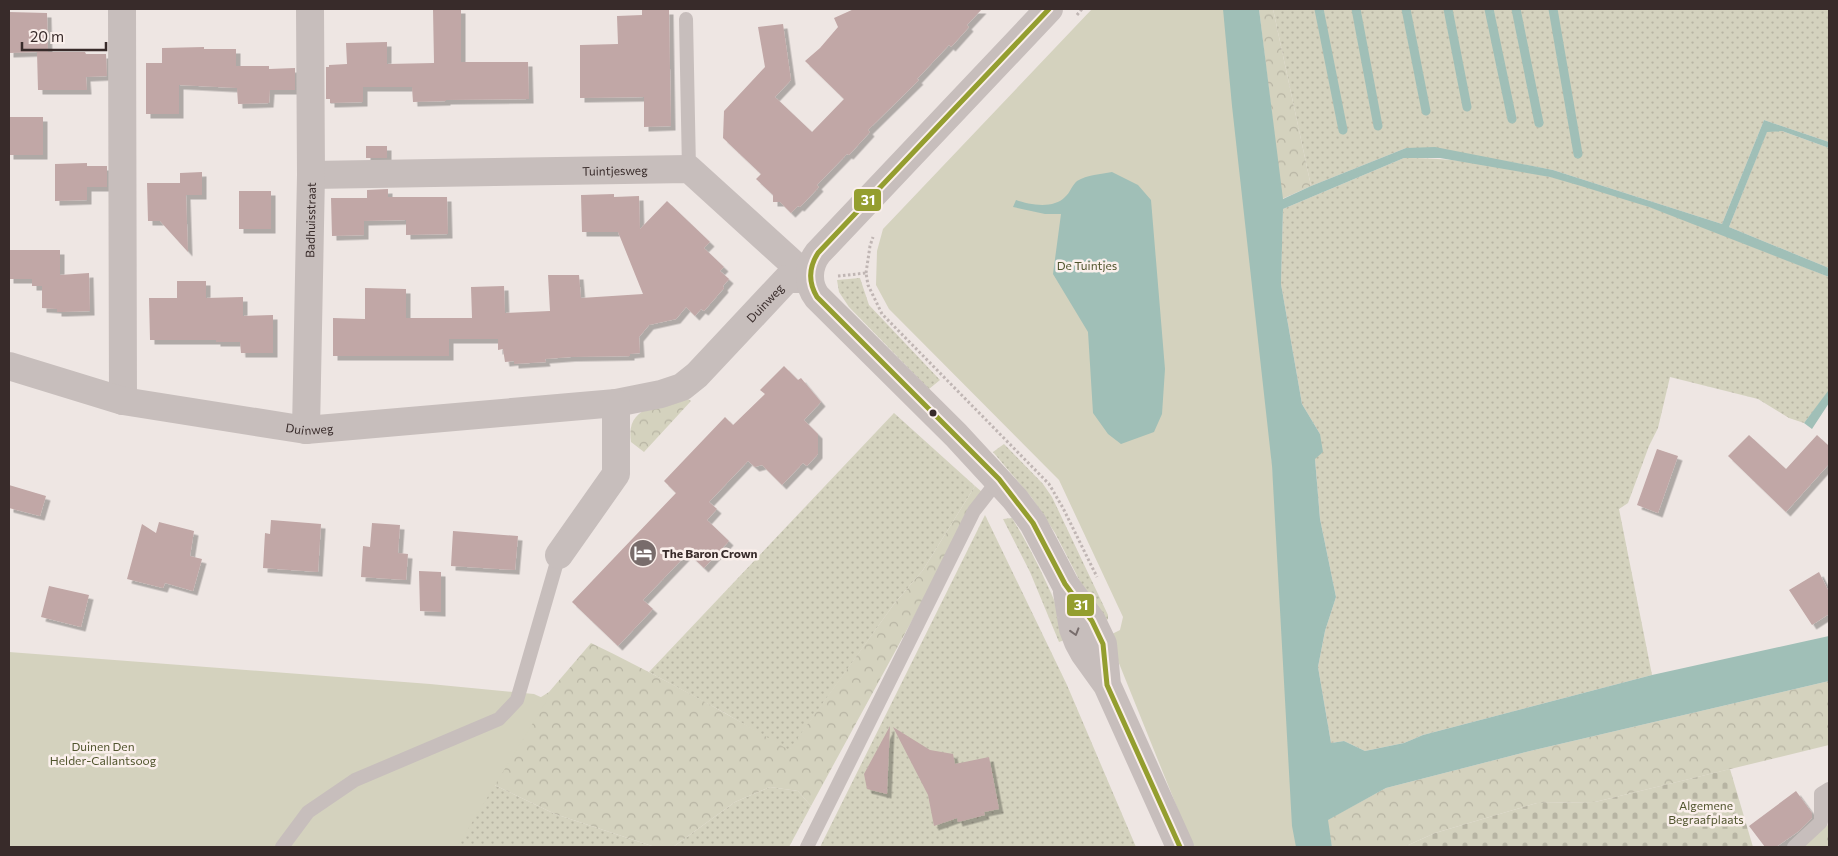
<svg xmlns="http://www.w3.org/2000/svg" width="1838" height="856" viewBox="0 0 1838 856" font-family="Commissioner,sans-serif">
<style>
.grass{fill:url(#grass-dots)}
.forest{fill:url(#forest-crowns)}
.cemetery{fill:url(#cemetery-stones)}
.park{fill:#d4d2be}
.water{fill:#a0bfb7}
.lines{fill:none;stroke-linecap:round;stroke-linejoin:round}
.stream{stroke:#a0bfb7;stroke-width:9}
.building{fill:#c1a7a6;filter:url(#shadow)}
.path{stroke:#c0b6b4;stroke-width:3;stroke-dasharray:2.5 2.5;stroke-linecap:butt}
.service{stroke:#c7bebc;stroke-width:14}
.minor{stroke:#c7bebc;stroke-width:28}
.tertiary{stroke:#c7bebc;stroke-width:28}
.bus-1-casing{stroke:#faefeb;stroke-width:9}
.bus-1{stroke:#949e2f;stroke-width:5}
.oneway{stroke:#786d6c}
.bus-dot{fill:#382b2a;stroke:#faefeb;stroke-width:2}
.labels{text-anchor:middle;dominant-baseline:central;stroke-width:5;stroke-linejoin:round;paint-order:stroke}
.street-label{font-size:12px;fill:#382b2a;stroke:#faefeb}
.park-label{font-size:12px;fill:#51552e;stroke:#faefeb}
.poi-label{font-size:12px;font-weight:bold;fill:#382b2a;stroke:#faefeb;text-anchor:start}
.line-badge{stroke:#faefeb;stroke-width:2}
.badge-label{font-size:14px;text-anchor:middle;font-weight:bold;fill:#fff}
</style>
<defs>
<pattern id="grass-dots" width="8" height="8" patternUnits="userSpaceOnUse" patternTransform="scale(1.25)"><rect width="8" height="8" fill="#d4d2be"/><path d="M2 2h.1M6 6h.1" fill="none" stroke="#b7b4a3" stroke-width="1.8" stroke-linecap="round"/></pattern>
<pattern id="forest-crowns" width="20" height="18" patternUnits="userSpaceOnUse" patternTransform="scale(1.25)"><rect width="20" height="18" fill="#d4d2be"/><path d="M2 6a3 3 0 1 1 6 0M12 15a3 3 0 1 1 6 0" fill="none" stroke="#b7b4a3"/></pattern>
<pattern id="cemetery-stones" width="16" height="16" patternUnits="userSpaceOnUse" patternTransform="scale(1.25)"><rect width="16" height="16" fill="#d4d2be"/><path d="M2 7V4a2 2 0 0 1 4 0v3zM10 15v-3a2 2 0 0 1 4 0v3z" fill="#b7b4a3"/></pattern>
<filter id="shadow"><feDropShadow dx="4.5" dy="4.5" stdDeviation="0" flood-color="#0004"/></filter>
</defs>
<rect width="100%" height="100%" fill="#eee6e3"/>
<path class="grass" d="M1273,9H1829V142L1764,120L1722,224L1553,170L1510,162L1406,148L1311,186Z
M1767,131H1782L1829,148V268L1729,227Z
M1404,158C1553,157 1694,224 1829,277V391L1804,423L1789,418L1758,399L1670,377L1658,428L1649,446L1628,503L1619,509L1652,675L1423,735L1404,743L1365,751L1344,741L1331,743L1318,667L1325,631L1336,597L1320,519L1315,459L1320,434L1302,404L1281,284L1283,209Z
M860,278L869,305L940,380L929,389L849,307L839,292L837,280Z
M894,413L975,486L923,570L894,604L789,751L725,713L649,672Z
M1004,444L1043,484L1052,497L1108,615V619L1102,624L1055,533L1032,498L993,452Z
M985,515L1067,685L1136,847H820Z
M1012,518C1036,557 1053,596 1070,638L1059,642L1030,572L1003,519Z
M484,780L555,814L655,847H295Z
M770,787L798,791L811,806L789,847H673L735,802Z"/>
<path class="forest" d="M1259,9H1273L1311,186L1282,199Z
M688,399L691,401L644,452L631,442C625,405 661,405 688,399Z
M975,486L982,492L811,806L798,791L770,787L735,802L673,847H655L555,814L484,780L454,752L549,692L591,643C659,676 725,712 789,750L894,604L923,570Z
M1829,681V745L1595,802L1537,803L1435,833L1404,847H1332L1327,820L1386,788L1530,751Z
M1829,824V847H1800L1803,846Z"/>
<path class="cemetery" d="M1730,769L1753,847H1404L1435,833L1537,803L1595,802Z"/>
<path class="park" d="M1092,9H1225L1252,206L1302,847H1193L1108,636L1120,630L1123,617L1059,480L889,309L876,285L877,251L883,229Z
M9,652L430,684L534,694L547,700L457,847H9Z"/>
<path class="water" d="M1223,9H1259L1283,199L1311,186L1406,148L1435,147L1553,170L1722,224L1764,120L1829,142V148L1782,131L1767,132L1729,227L1829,268V277L1649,207L1581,186L1550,177L1440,158H1404L1283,209L1281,284L1302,404L1320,434L1323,452L1315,459L1320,519L1336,597L1325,631L1318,667L1331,743L1344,741L1365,751L1404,743L1423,735L1652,675L1829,636V681L1530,751L1386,788L1328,820L1332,847H1296L1292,826L1272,466L1232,106Z
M1112,172L1138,185L1151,200L1165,369L1162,414L1154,432L1121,444L1108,434L1093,413L1088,332L1053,274L1061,214H1045L1013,207L1016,200C1030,205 1054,209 1065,197C1070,193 1072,185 1077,181C1087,175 1101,174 1112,172Z
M1829,387V403L1812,429L1804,423L1828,391Z"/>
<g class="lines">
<path class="stream" d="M1319,9L1343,130
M1356,9L1378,126
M1406,9L1426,111
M1448,9L1467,107
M1489,9L1512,119
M1516,9L1539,123
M1553,9L1578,154"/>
</g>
<path class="building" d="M433,9H461V62H528L529,99L446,100V101L413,102L412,87H363V102L330,103V99H326V67H329V65L347,64L346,43L387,42V64L434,63Z
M854,9H982L967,25L969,27L951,47L949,45L917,79L919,80L868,130L870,132L849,155L847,154L817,185L819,187L800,207L798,206L791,213L780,202H773V195L756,179L761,174L723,138L724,111L765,67L758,27L783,24L791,80L775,97L812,132L844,99L805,61L820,48L838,27L834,18Z
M642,10H669L671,126L644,127V97L580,98V45L618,44L617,16L642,15Z
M9,12L47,13L48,52H85L86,54H106L107,76L86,77L87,90H38L37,52L9,53Z
M204,47V49H236V66H269V69L295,68V90H270L269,103L238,104L237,88L179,85V114H146V63H162V48Z
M9,117H43V155H9Z
M366,146H387V158H366Z
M87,163V166H107V187H87V200L55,201V164Z
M202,172V195H186L188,252L160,221H148L147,183H180V173Z
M388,189V197H447L448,234L406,235V220L364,221V235L332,236L331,198H367V190Z
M239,191H271V229H239Z
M614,194V197L639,196L640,229L667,201L710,242L704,248L724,267L720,271L729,279L723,286L724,288L704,311L701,309L695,316L686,307L676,319L649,325L639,337L640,353L630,354V356L571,357L545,359L546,362L514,364V361L505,362L503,349L498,350V339H449V356H333V318L365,319V288L406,289V318H472L471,287L504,286L505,313L550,311L548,275H579L581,298L643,294L618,232H582L581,195Z
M9,250H60V275L89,273L90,311L62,312H57V309L42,308V286H32V279H9Z
M177,281H206V298L243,297V316L273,315V353H241L240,342H216V340H150L149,298H177Z
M784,366L798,380L801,378L821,402L804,420L818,434V454L807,466L803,463L782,485L762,465L755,467L748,461L709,502L717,509L707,520L729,541L704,568L688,553L643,600L653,609L618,646L572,602L676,493L664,481L725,417L733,425L765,394L760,390Z
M1749,435L1786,469L1817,435L1829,446V464L1786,512L1728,456Z
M1657,449L1678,456L1658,513L1637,505Z
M9,485L46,496L40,516L9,508Z
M271,520L321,524L318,572L263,568L265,533L270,534Z
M159,522L194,531L190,556L202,559L193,591L165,583L163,588L127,579L142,524L156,533Z
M372,523L400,525L398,553L408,554L406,580L361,577L363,546L370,547Z
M453,531L518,536L515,570L451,566Z
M419,571L441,572V612L420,611Z
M1819,572L1829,592V614L1812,625L1789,590Z
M49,586L89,595L81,627L41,617Z
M890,726L887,794L867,789L864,774Z
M893,727L930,750L953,754L955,764L989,757L999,809L984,812L985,815L958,822L957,818L934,826L928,795Z
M1796,791L1812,813V818L1799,831L1776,847H1765L1749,826Z"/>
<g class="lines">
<path class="path" d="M1077,15L1082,9
M866,273L870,246L873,237
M838,276L866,273L868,285L882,314L1049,484L1063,508L1097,577"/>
<path class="service" d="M686,19L689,169
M282,847L308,812L355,780L499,719L517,700L559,555
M807,847L974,511L999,479
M1794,847L1821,822V794L1829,789"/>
<g class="minor">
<path d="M122,9L123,401"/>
<path id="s1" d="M311,175L689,169L810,279"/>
<path id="s2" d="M9,366L123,401L306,430L616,403L661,394L682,387L697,375L787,279H810"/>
<path id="s3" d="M306,430L311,175L310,9"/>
<path d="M559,555L616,474V403"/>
</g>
<path class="tertiary" d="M1049,9L818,253C808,266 807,284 817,297L956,435L1015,499L1033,523L1065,584L1092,621L1103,644L1107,685
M1067,592L1073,629L1078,642L1084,653L1107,685L1180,847"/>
<g class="bus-1-casing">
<path id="bus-1" d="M1049,9L818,253C809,267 808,282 817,297L999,479L1033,523L1065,584L1092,621L1103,644L1107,685L1180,847"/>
</g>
<use href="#bus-1" class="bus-1"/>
</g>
<defs><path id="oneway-chevron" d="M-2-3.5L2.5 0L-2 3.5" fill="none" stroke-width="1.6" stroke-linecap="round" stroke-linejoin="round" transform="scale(1.25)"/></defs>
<use class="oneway" href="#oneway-chevron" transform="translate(1075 632) rotate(73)"/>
<defs>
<g id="hotel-disc" transform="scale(1.4375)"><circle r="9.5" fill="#786c6b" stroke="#faefeb"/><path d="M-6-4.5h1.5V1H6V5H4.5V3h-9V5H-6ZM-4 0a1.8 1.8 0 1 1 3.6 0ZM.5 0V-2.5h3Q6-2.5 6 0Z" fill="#fff"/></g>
</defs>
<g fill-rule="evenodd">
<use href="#hotel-disc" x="643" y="553"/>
</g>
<circle class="bus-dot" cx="933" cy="413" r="4.5"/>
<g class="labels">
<g class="street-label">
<text stroke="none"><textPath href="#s1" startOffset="304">Tuintjesweg</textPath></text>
<text stroke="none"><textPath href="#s3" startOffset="210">Badhuisstraat</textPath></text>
<text stroke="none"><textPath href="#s2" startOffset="802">Duinweg</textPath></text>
<text stroke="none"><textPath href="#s2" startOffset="308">Duinweg</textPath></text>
</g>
<g class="park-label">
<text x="1087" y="265">De Tuintjes</text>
<text x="103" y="746">Duinen Den<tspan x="103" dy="14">Helder-Callantsoog</tspan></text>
<text x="1706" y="805">Algemene<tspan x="1706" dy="14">Begraafplaats</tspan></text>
</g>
<g class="poi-label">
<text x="662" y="553">The Baron Crown</text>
</g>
</g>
<g class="line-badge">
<rect x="853" y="188" width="29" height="24" rx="5" fill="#949e2f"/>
<rect x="1066" y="593" width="29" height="24" rx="5" fill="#949e2f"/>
</g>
<g class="badge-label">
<text x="868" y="205">31</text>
<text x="1081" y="610">31</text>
</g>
<rect width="1838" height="856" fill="none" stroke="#382b2a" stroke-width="20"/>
<path d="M22 42v8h84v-8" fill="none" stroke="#382b2a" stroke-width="2.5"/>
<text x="30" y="42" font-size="15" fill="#382b2a" stroke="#faefeb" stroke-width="4" paint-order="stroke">20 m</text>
</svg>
